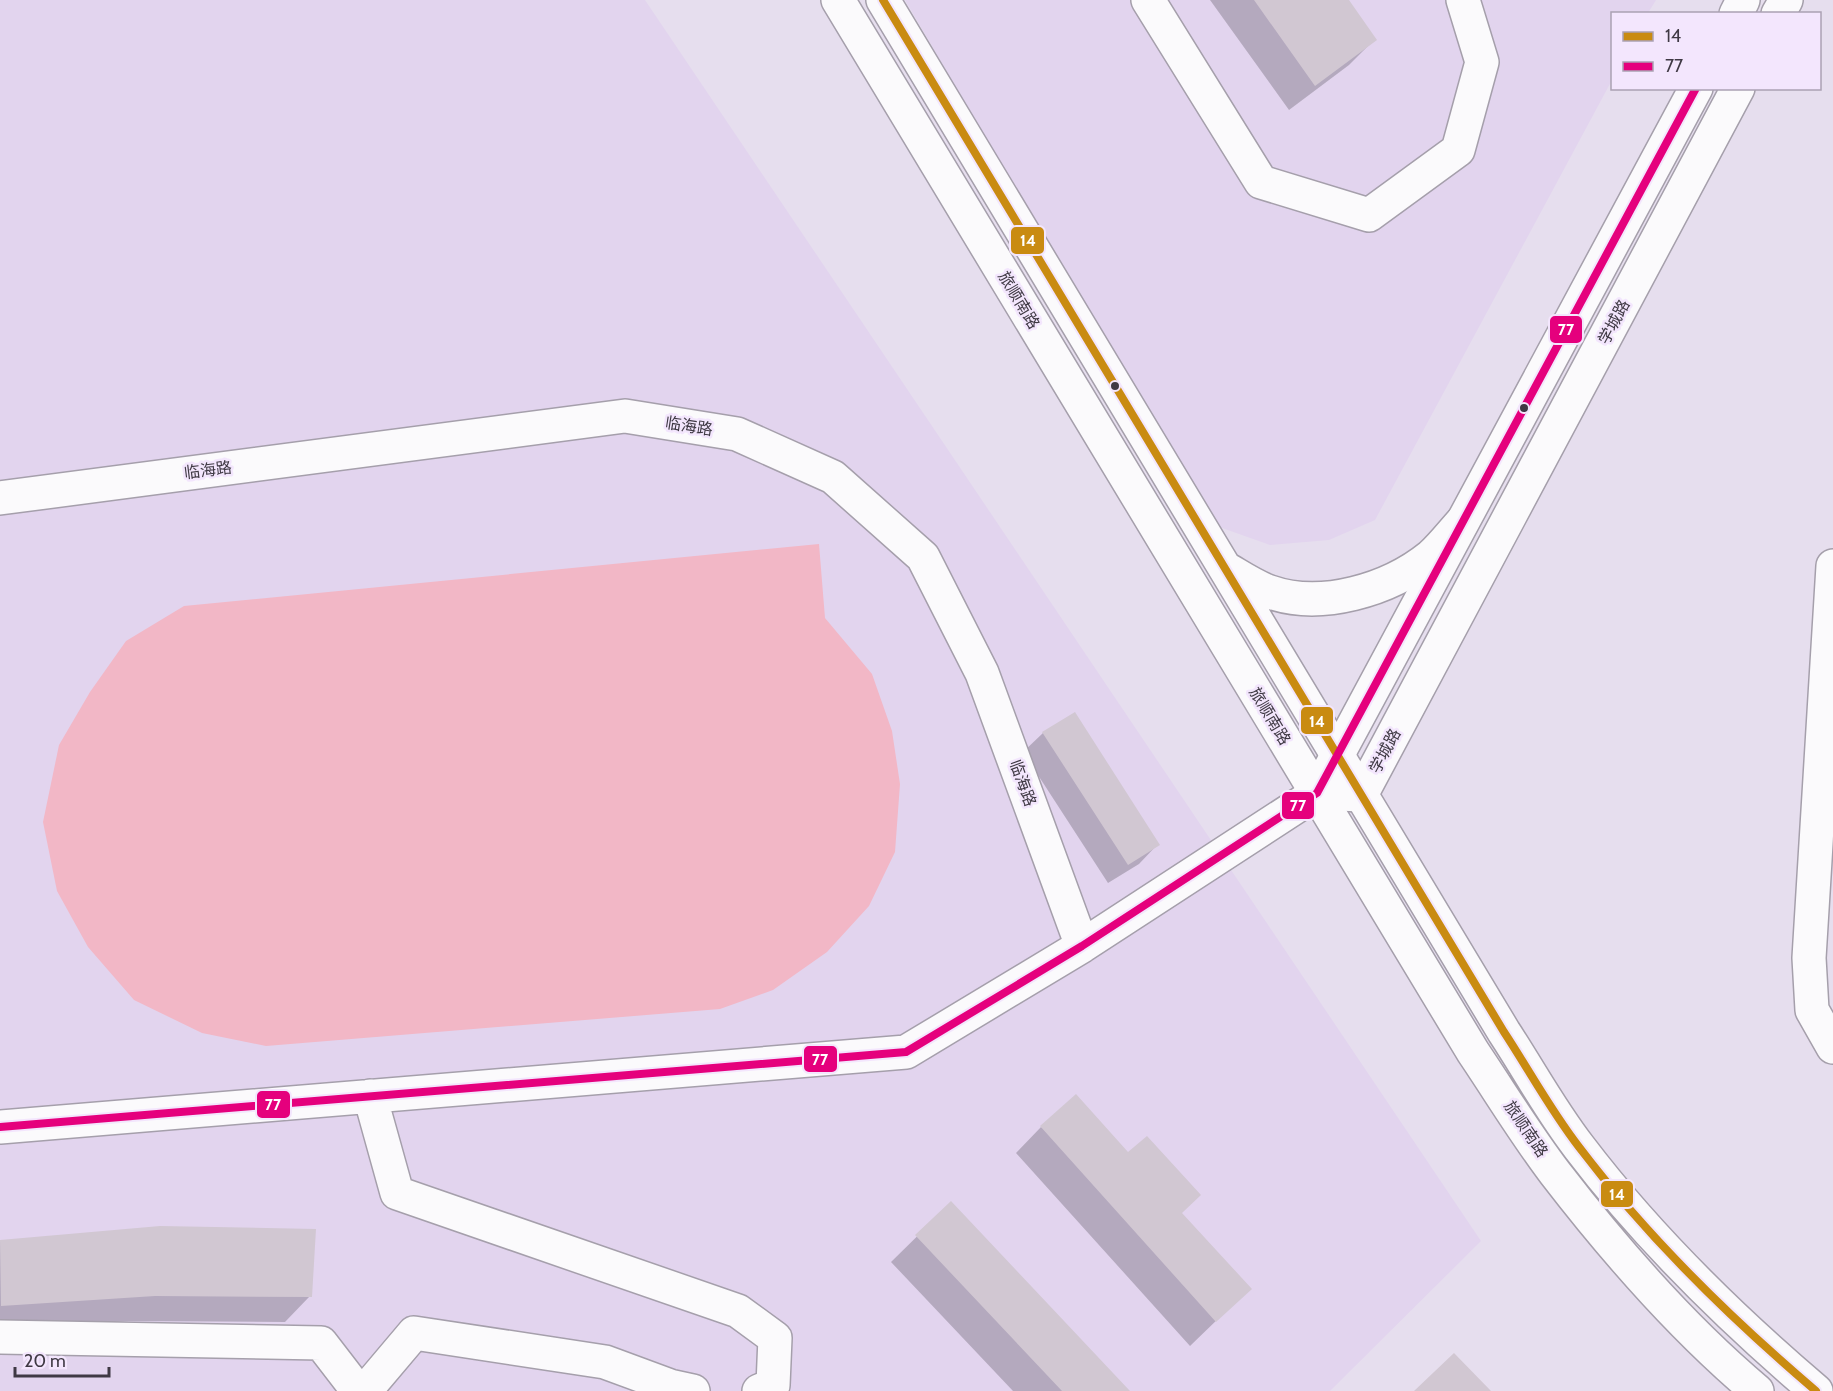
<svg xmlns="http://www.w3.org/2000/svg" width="1833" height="1391" viewBox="0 0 1833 1391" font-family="Cabin,'Noto Sans SC',sans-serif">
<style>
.built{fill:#e2d4ee}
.green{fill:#f2b7c6}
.shadow{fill:#0003}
.building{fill:#d1c7d2}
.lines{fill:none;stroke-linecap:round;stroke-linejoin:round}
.minor-casing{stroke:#a59fab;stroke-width:36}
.secondary-casing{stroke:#a59fab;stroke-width:36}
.trunk-casing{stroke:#a59fab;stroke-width:36}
.minor{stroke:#fbfafc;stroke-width:33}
.secondary{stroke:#fbfafc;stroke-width:33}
.trunk{stroke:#fbfafc;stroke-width:33}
.bus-1-casing{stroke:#f3e6fd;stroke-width:12}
.bus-2-casing{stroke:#f3e6fd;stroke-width:12}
.bus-1{stroke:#c98b11;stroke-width:8}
.bus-2{stroke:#e5007d;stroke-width:8}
.bus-dot{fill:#3f3944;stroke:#f3e6fd;stroke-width:2}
.labels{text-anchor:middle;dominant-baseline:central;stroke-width:5;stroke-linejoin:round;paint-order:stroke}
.street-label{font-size:16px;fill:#3f3944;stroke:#f3e6fd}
.line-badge{stroke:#f3e6fd;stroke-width:2}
.badge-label{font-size:16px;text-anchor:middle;font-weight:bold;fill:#fff}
</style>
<rect width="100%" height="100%" fill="#e6deee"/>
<path class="built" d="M0,0H645L1481,1241L1330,1391H0Z
M905,0H1656L1648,13L1612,14V80L1375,520L1329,540L1270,545L1211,524Z"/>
<path class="green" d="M819,544L825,618L872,674L892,731L900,784L895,852L869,906L827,952L773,990L720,1009L266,1046L202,1033L134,1000L88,947L57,891L43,822L59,745L90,692L126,641L184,606Z"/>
<path class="shadow" d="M1210,0H1348L1375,39L1349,65L1289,110Z
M1074,714L1158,844L1139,864L1108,883L1023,752L1043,733Z
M1041,1127L1181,1213L1249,1289L1190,1346L1016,1153Z
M951,1203L1128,1391H1013L891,1262Z
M160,1228L310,1296L285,1322L129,1321L0,1329V1241Z"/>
<path class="building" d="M1254,0H1349L1377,40L1315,86Z
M1075,712L1160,845L1128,865L1042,732Z
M1076,1094L1128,1152L1147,1136L1201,1195L1182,1213L1252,1289L1216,1322L1040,1126Z
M951,1201L1130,1391H1062L915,1235Z
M160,1226L316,1229L312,1297L155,1296L1,1306L0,1240Z
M1454,1353L1491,1391H1414Z"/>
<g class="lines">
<g class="minor-casing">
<path id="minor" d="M1148,0L1261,182L1369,215L1458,150L1482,62L1463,0
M0,498L625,416L737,434L833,477L923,557L982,673L1082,946
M1833,566L1809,958L1812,1010L1833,1047
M370,1096L397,1193L738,1311L775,1338L773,1385L759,1391
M0,1127L906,1052L1082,946L1317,793
M0,1337L321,1343L358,1391
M365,1391L414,1333L605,1362L670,1386L693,1391"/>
</g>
<g class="secondary-casing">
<path id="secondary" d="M1736,14L1743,0
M1778,14L1786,0
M1696,88L1317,793L1361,795L1738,88"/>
</g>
<g class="trunk-casing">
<path id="trunk" d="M838,0L1473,1052C1500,1092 1526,1135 1555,1173C1615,1251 1681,1327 1757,1391
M883,0L1504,1032C1529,1070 1551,1111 1579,1147C1648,1238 1729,1317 1816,1391
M1225,568C1239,576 1255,587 1270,592C1321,610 1389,590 1431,556C1442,546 1452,533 1462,522"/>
</g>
<use href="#minor" class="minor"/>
<use href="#secondary" class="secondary"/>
<use href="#trunk" class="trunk"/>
<g class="bus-1-casing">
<path id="bus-1" d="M883,0L1504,1032C1529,1070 1551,1111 1579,1147C1648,1238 1729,1317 1816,1391"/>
</g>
<g class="bus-2-casing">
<path id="bus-2" d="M0,1127L906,1052L1082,946L1317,793L1696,88"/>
</g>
<use href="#bus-1" class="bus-1"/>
<use href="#bus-2" class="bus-2"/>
</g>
<g class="bus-dot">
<circle cx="1115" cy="386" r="5"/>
<circle cx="1524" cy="408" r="5"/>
</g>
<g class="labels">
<g class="street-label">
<text transform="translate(1019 300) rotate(59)">旅顺南路</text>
<text transform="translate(1614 322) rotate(-62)">学城路</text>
<text transform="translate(689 426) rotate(9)">临海路</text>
<text transform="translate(208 470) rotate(-7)">临海路</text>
<text transform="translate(1270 716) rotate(59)">旅顺南路</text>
<text transform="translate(1385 751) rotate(-62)">学城路</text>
<text transform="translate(1023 783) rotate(70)">临海路</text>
<text transform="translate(1526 1129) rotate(56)">旅顺南路</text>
</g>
</g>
<g class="line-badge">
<rect x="1010" y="226" width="35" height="29" rx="6" fill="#c98b11"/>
<rect x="1549" y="315" width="34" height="29" rx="6" fill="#e5007d"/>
<rect x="1300" y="706" width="34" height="29" rx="6" fill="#c98b11"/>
<rect x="1281" y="791" width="34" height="29" rx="6" fill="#e5007d"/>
<rect x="803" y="1045" width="35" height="28" rx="6" fill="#e5007d"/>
<rect x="256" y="1090" width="35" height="29" rx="6" fill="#e5007d"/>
<rect x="1600" y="1180" width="34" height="28" rx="6" fill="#c98b11"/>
</g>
<g class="badge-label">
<text x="1028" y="246">14</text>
<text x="1566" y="335">77</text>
<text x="1317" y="727">14</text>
<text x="1298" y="811">77</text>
<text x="820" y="1065">77</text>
<text x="273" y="1110">77</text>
<text x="1617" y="1200">14</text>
</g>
<rect x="1611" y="12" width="210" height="78" fill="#f3e6fd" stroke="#aba1b3" stroke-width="1.5"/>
<rect x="1623" y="32" width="30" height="9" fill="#c98b11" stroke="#aba1b3" stroke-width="1.5"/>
<text x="1665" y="42" font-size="18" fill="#3f3944">14</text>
<rect x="1623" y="62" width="30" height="9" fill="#e5007d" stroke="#aba1b3" stroke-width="1.5"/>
<text x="1665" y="72" font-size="18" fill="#3f3944">77</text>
<path d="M15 1367v9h94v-9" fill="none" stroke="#3f3944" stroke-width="3"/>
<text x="24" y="1367" font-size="18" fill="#3f3944" stroke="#f3e6fd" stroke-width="4.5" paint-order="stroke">20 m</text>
</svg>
